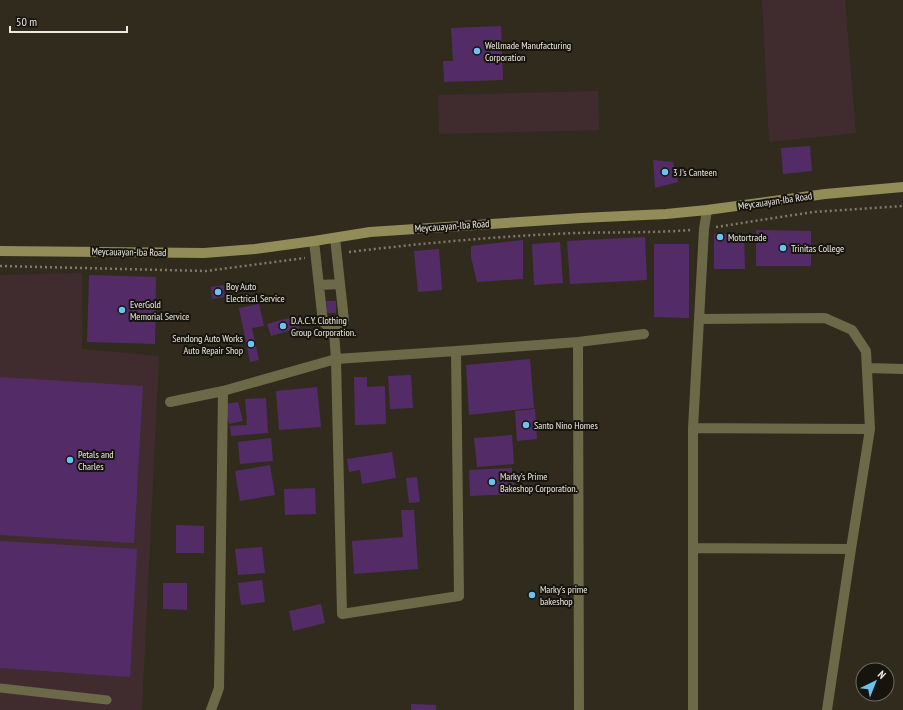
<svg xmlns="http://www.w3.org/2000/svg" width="903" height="710" viewBox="0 0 903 710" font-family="'PT Sans Narrow',sans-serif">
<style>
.industrial{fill:#402c2f}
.building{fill:#532c67}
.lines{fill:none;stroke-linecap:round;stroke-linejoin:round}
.path{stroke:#7e7a6f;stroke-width:2.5;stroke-dasharray:2 3;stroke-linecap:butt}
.lane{stroke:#6c6949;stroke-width:9}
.street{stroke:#6c6949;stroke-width:10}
.secondary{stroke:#918c58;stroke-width:10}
.poi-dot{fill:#6ac3f1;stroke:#16140d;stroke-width:1.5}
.labels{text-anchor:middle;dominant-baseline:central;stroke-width:4;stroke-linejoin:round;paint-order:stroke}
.poi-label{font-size:10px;fill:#edeae2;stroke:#16140d;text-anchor:start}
.street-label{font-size:10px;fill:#edeae2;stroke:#16140d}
</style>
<rect width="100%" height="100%" fill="#302b1d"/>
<path class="industrial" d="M762,0H845L856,133L769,142Z
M598,91L599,130L439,134L438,95Z
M82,273V349L159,356L142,710H0V275Z"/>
<path class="building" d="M501,26L503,80L444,82L443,61H453L451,28Z
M810,146L812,171L783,174L781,148Z
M653,160L673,162L678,182L655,188Z
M756,230L811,231V266H756Z
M714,234H744L745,269H714Z
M645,237L647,280L570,284L567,241Z
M523,240V279L477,282L471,257V246Z
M560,242L563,283L534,285L532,244Z
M654,244H689V318L654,317Z
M439,249L442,290L418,292L414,251Z
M89,275L156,277L155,344L87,342Z
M224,285L225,297L212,299L211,287Z
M326,301H336V313H327Z
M259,304L264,326L252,328L259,360L250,362L239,308Z
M296,316L299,328L271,336L267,324Z
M530,359L534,408L469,415L466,365Z
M411,375L413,408L390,409L388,376Z
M0,377L143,386L134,543L0,535Z
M354,377H367V387L385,386L386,424L355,425Z
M317,387L321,427L279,430L276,391Z
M266,398L268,433L231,436L230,426L247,425L245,399Z
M238,402L243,421L229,424L225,404Z
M535,409L537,439L517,441L515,411Z
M512,435L514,464L477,467L474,438Z
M271,438L273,461L240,464L238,442Z
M392,452L396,478L362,484L360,470L349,472L347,459Z
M270,465L275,495L240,501L235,471Z
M512,468L515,494L470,496L469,470Z
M417,477L420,502L409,503L406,478Z
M315,488L316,514L285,515L284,489Z
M401,510H414L418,569L354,574L352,541L403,537Z
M176,525L204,526V553H176Z
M0,541L137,549L130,677L0,668Z
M262,547L265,573L238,575L235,549Z
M262,580L265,602L241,605L238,583Z
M163,583H187V610L163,609Z
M321,604L325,623L293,631L289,611Z
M411,704L436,705V710H411Z"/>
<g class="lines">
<path class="path" d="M716,227L813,212L903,206
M349,252C424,243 500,236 576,233C614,232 653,233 691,230
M0,266L206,271L305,258"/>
<path class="lane" d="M0,688L107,700"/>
<path class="street" d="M314,241L323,322L334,332L336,359L342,614L459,596L456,351
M319,285L340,284
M699,319L825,318L852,330L866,351L870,429L851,549L827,710
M334,332L344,320L335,238
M578,342L579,710
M867,368L903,369
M170,402L223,391L336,359L456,351L578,342L644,334
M693,428L870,429
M693,548L851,549
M211,710L219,688L223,391
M693,710V428L704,229L707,210"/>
<path class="secondary" d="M0,251L204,253L255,249L314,241L370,232L581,218L666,214L707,210L825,194L903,187"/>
</g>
<g class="poi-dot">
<circle cx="477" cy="51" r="4"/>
<circle cx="665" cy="172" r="4"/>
<circle cx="720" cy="237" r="4"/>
<circle cx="783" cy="248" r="4"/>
<circle cx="218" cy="292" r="4"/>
<circle cx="122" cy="310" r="4"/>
<circle cx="283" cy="326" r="4"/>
<circle cx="251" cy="344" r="4"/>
<circle cx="526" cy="425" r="4"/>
<circle cx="70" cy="460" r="4"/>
<circle cx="492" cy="482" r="4"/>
<circle cx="532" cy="595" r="4"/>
</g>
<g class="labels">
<g class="poi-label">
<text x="485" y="45">Wellmade Manufacturing<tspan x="485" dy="12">Corporation</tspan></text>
<text x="673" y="172">3 J's Canteen</text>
<text x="728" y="237">Motortrade</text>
<text x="791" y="248">Trinitas College</text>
<text x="226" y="286">Boy Auto<tspan x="226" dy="12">Electrical Service</tspan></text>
<text x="130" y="304">EverGold<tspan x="130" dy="12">Memorial Service</tspan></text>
<text x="291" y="320">D.A.C.Y. Clothing<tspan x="291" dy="12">Group Corporation.</tspan></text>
<text x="243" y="338" text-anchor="end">Sendong Auto Works<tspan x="243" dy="12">Auto Repair Shop</tspan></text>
<text x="534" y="425">Santo Nino Homes</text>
<text x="78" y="454">Petals and<tspan x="78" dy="12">Charles</tspan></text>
<text x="500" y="476">Marky's Prime<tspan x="500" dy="12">Bakeshop Corporation.</tspan></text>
<text x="540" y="589">Marky's prime<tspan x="540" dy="12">bakeshop</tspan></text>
</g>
<g class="street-label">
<text transform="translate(775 201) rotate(-8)">Meycauayan-Iba Road</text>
<text transform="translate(452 226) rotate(-4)">Meycauayan-Iba Road</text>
<text transform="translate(129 252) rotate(1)">Meycauayan-Iba Road</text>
</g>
</g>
<g transform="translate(875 682) rotate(43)"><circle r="19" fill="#16140d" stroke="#6c6a62"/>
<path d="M0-3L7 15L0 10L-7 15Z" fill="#6ac3f1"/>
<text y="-6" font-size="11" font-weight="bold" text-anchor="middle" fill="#edeae2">N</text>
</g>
<path d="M10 26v6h117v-6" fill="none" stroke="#edeae2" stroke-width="2"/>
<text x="16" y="26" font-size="12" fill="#edeae2" stroke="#16140d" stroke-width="3" paint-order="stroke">50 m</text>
</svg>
